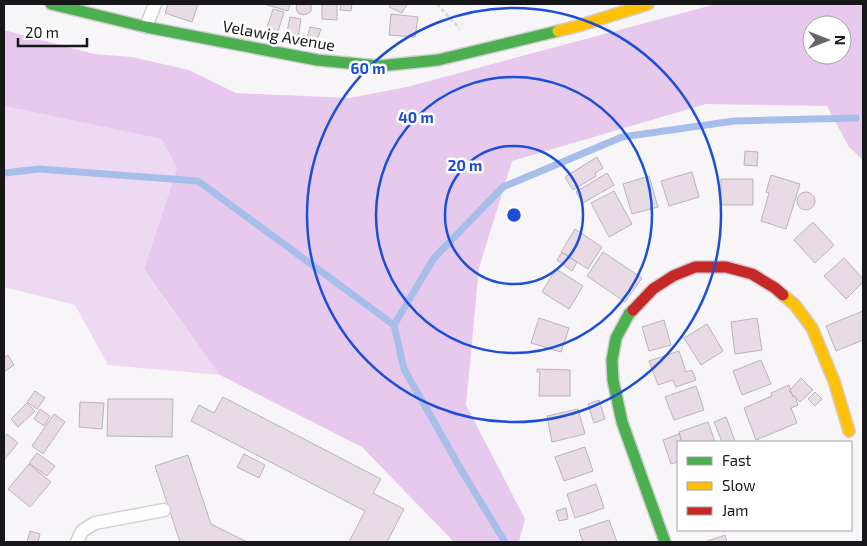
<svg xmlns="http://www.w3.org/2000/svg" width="867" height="546" viewBox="0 0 867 546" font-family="'Exo 2',sans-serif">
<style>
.green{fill:#eed9f3}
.forest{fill:#e6c9ec;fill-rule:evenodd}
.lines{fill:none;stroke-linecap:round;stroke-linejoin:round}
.stream{stroke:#a7beeb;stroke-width:7}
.building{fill:#e9dbe6;stroke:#b7b5b7}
.lane-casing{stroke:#d2cfd2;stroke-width:15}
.fast-casing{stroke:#d2cfd2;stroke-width:14}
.slow-casing{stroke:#d2cfd2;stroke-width:14}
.jam-casing{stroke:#d2cfd2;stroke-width:14}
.path{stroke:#dadada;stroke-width:3;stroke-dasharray:4 2.5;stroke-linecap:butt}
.lane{stroke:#fefefe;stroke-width:12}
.fast{stroke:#4caf50;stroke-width:11}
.slow{stroke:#ffc107;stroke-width:11}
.jam{stroke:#c62828;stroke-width:11}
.ring{fill:none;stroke:#1d4ed8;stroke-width:2.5}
.labels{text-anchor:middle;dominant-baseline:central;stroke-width:5;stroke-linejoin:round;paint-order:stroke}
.street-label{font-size:16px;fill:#171618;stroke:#fff}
.centre{fill:#1d4ed8;stroke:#fff;stroke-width:2.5}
.ring-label{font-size:15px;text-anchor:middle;font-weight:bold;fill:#1d4ed8;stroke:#fff;stroke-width:5;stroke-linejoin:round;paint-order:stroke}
</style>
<rect width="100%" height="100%" fill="#f8f5f9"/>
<path class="green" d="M4,106L161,139L177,168L144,271L220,375L108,365L75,305L4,287Z"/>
<path class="forest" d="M716,4H863V160L849,147L827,106L706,104L512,161L479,268L466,405L525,519L519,542H454L362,447L220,375L144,270L177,168L161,139L4,106V30L94,54L132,57L189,70L236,93L349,98L407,87ZM812,25H842V55H812Z"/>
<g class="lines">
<path class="stream" d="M4,173L39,169L198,181L394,325L434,258L503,187L622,137L734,121L856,118
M394,325L404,369L463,473L505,542"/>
</g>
<path class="building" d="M168,4H198L192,22L165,13Z
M268,4H290L288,11L267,5Z
M297,4H310L311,6V11L307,14L303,15L298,13L296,8Z
M322,4H337V20L322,19Z
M341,4H352L351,11L340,10Z
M391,4H407L402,13L389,7Z
M273,9L284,12L276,38L265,34Z
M391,14L418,17L415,37L389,35Z
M290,17L301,19L298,39L286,37Z
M310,27L321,29L317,40L307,38Z
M745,151L758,152L757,166L744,165Z
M597,157L603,168L595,173L596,176L573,190L565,177Z
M692,172L699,197L669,206L661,181Z
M607,173L614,185L583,203L576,192Z
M771,175L800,184L786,229L761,221L769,193L766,192Z
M649,176L658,207L632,214L623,184Z
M721,179H753V205H721Z
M614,191L632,224L609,237L591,203Z
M797 201a9 9 0 1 1 18 0a9 9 0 1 1-18 0Z
M813,222L834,245L815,263L794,240Z
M575,229L602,247L588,269L561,252Z
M562,252L577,262L572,271L557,260Z
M603,252L642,278L625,302L587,276Z
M844,258L863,279V282L846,299L824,276Z
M556,269L583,286L569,309L542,292Z
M863,311V340L836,351L826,326Z
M539,318L569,328L561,352L531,343Z
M757,318L762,350L735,354L731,322Z
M664,320L671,345L649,351L642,327Z
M707,324L723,351L701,365L684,338Z
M679,351L686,372L692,370L696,380L676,387L673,380L658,385L649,361Z
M8,355L14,365L4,372V358Z
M761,360L771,384L742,395L733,371Z
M537,369L570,370V396H539L540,372H537Z
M801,378L813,390L800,402L789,391Z
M789,385L793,397L795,396L798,405L791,408L797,423L756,440L744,408L772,396L771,393Z
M696,386L704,410L674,420L665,397Z
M35,391L45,398L37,409L27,402Z
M815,392L822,399L815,406L808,399Z
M223,397L381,479L373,493L404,509L387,542H349L365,511L191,421L199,405L214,413Z
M108,399H173L172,437L107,436Z
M599,400L605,419L594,423L588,404Z
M80,402L104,403L102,429L79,427Z
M27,403L35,411L18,427L11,419Z
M40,409L50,416L44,426L34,419Z
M578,409L585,434L552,442L547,416Z
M54,414L65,422L43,454L32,446Z
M726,417L735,441L732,442H722L714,422Z
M708,422L715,442H682L679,432Z
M7,434L18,443L4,460V438Z
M679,434L682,442H678V462L671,464L663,440Z
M585,447L593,471L564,481L555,457Z
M37,453L55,466L47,476L29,463Z
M244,454L265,465L259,478L237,467Z
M188,455L211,524L247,542H180L155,466Z
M29,464L51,482L30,507L8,489Z
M596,484L604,508L575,518L567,494Z
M566,508L568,519L559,521L556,511Z
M609,520L617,542H583L579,530Z
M30,531L40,534L38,542H27Z
M725,535L727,542H705Z"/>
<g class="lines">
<g class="lane-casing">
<path id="lane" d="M146,27L155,4
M77,542L82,531L95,523L164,510"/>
</g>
<g class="fast-casing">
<path id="fast" d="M51,4L146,27L317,60L379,66L438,60L558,31
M633,310L629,314L616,338L612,360L613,380L622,422L665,542"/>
</g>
<g class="slow-casing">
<path id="slow" d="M558,31L578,26L648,4
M783,295L795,305L812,328L834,381L849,431"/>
</g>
<g class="jam-casing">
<path id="jam" d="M633,310L653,289L673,276L695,267H726L752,274L775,288L783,295"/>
</g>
<path class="path" d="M437,4L460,29"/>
<use href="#lane" class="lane"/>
<use href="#fast" class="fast"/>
<use href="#slow" class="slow"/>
<use href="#jam" class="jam"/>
</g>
<g class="ring">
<circle cx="514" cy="215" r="69"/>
<circle cx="514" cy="215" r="138"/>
<circle cx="514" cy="215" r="207"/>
</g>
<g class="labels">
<g class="street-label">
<text transform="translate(279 35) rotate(10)">Velawig Avenue</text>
</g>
</g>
<circle cx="514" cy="215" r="8" class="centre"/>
<g class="ring-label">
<text x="368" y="74">60 m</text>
<text x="416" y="123">40 m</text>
<text x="465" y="171">20 m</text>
</g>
<rect width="867" height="546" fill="none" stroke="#171618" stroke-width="10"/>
<rect x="677" y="441" width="175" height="90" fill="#ffffff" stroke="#a2a2a3"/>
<rect x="687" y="457" width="25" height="8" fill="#4caf50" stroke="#a2a2a3"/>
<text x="722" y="466" font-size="15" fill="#171618">Fast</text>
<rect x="687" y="482" width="25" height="8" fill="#ffc107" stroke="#a2a2a3"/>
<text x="722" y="491" font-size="15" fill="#171618">Slow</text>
<rect x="687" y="507" width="25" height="8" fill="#c62828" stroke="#a2a2a3"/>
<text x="722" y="516" font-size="15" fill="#171618">Jam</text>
<g transform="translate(827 40) rotate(90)"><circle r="24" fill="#ffffff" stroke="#a2a2a3"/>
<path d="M0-4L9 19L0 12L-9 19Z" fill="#666467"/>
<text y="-8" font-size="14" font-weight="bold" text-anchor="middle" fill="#171618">N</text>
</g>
<path d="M18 38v8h69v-8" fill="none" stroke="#171618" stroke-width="2.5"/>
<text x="25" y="38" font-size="15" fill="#171618" stroke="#ffffff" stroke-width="4" paint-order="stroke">20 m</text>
</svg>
